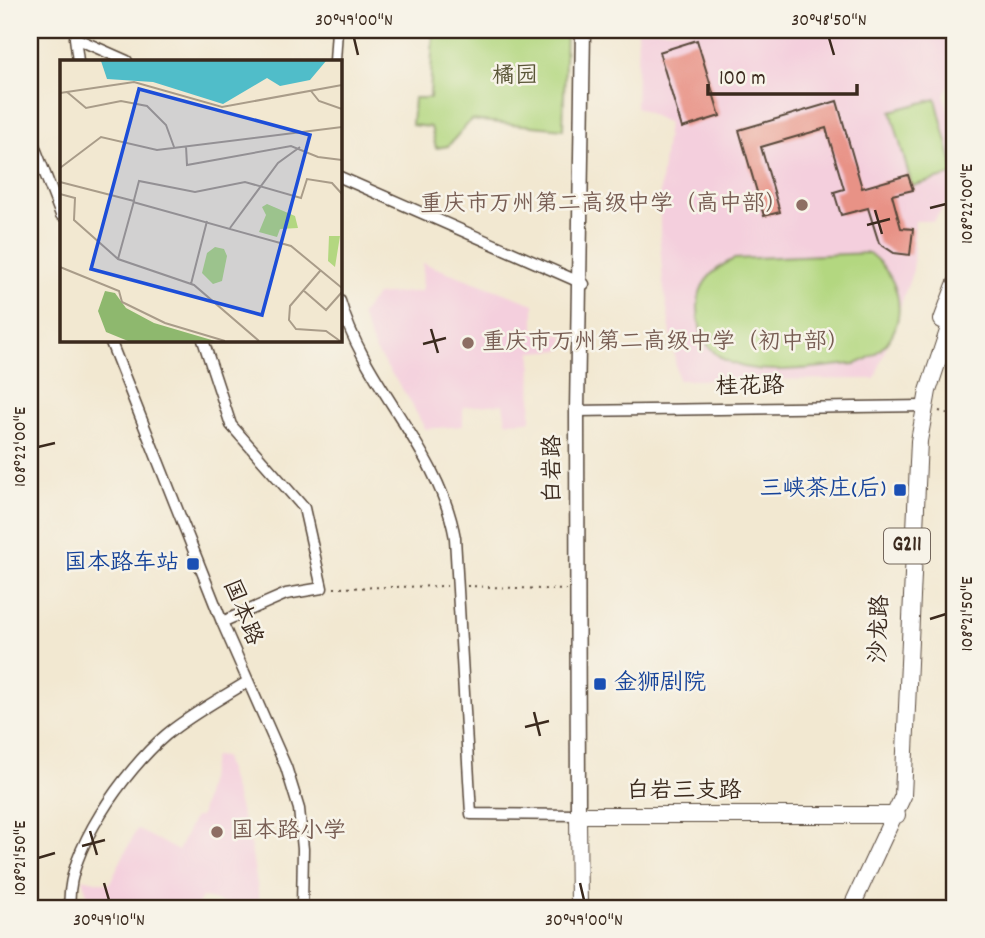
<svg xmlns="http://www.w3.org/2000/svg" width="985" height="938" viewBox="0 0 985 938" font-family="Dekko,'LXGW WenKai TC',sans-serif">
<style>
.built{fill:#f4cfdd}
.green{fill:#b3d780;stroke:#77804f;stroke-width:2}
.building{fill:#e89286}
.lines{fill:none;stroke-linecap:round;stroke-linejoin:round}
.minor-casing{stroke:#564639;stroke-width:13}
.major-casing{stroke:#564639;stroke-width:17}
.highway-casing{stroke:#564639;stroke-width:18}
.path{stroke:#564639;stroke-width:2;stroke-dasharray:2 5;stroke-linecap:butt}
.minor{stroke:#fff;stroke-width:10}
.major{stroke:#fff;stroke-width:14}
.highway{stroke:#fff;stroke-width:16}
.ticks{fill:none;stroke:#3b2a1e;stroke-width:2.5}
.education-dot{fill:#8d6e63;stroke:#f7f3e8;stroke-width:2.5}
.transit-dot{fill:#1a4fb4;stroke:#f7f3e8;stroke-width:2.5}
.labels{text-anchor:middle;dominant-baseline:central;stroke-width:5;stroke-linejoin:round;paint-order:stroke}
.shield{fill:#f7f3e8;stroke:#73665b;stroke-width:2}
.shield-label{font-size:21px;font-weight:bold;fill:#3b2a1e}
.park-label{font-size:23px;fill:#595536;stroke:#f7f3e8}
.education-label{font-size:23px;fill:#785e54;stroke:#f7f3e8;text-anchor:start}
.street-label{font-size:23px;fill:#3b2a1e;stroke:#f7f3e8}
.transit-label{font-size:23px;fill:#164399;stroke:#f7f3e8;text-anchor:end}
.inset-road{fill:none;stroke:#a99c89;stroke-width:2}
.view{fill:#1d4ed8;fill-opacity:0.15;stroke:#1d4ed8;stroke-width:3.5}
.inset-edge{fill:none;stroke:#3b2a1e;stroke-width:3.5}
.neatline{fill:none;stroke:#3b2a1e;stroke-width:2.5}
.ticks-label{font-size:18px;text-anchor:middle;fill:#3b2a1e}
</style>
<rect width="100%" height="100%" fill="#f7f3e8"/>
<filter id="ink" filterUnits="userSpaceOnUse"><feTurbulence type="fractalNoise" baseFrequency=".0143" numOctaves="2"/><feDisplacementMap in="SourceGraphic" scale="14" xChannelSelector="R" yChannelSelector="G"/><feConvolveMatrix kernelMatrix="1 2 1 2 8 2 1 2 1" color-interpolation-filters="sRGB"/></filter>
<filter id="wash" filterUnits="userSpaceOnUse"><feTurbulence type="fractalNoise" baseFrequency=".00686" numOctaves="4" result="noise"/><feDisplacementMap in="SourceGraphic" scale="28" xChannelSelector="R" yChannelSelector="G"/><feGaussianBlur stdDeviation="1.57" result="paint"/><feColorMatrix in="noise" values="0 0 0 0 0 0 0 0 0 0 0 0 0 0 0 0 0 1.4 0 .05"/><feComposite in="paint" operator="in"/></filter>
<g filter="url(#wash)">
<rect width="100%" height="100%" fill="#f2e8d1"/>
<path class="built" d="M638,30H955V84L948,87L944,95L955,135V189L934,221H915L913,270L875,379L678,380L663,283L660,242V190L668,123L636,107Z
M423,263L534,304V332L564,335L563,350L532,352L531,421L506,422L503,404L463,407V426L425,429L409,399L375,350L361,315L376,295L422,291Z
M214,756L224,757L250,843L259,896L255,908H239L202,897L196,908H91L82,878L109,884L137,829L178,851L194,817H200Z"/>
<path class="green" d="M433,30H566L563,129L471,120L448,146L436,148L431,127L412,125L414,98H430Z
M936,99L955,174L912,186L891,111Z
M869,253C911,285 910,344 856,364C800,367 698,393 698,308C697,284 713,269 734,259Z"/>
<g id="blocks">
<path class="building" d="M697,40L720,116L682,128L659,52Z
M837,101L862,188L908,175L913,190L892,195L901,228L913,229L910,255L894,253L879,243L868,208L841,215L834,192L844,189L826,128L761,147L780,212L764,216L739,130Z"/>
</g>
</g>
<g filter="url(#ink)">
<use href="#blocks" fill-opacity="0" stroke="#564639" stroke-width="2"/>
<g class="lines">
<g class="minor-casing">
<path id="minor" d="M75,38L127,61
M78,61L75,38L78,30
M335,61L337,30
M30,135L61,215
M340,177L584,284
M340,301C365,388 439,448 455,538L471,814L578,815
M110,340L222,622L286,767L299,809L303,849L302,908
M203,340L231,425L304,508L322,588L286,594L222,622
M577,411L924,406
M70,908C64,853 126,769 166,735C190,715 220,699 247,682"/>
</g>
<g class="major-casing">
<path id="major" d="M578,815L577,411L583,30"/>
</g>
<g class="highway-casing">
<path id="highway" d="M942,320L955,285
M579,908L578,815H897
M851,908L903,796L919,441L928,391L955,310"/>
</g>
<path class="path" d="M939,411L955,415
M467,586L566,590
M334,588L447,586"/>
<use href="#minor" class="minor"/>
<use href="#major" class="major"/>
<use href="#highway" class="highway"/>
</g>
</g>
<path class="ticks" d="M354,38L358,55M829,38L834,55M930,208L946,204M875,210L882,234M867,225L890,219M431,329L438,353M423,344L446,338M38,447L55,443M930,619L946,614M534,712L540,736M525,727L549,721M90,831L97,855M82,846L105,840M38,858L55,853M104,883L109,900M580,883L584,900"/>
<g class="education-dot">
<circle cx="802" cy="205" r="7"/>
<circle cx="468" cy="343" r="7"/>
<circle cx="217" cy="832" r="7"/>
</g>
<g class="transit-dot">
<rect x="893" y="483" width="14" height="14" rx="3.5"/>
<rect x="186" y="557" width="14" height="14" rx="3.5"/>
<rect x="593" y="677" width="14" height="14" rx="3.5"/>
</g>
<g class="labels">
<rect class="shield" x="884" y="528.5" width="46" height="35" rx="5"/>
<g class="shield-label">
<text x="907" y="546">G211</text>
</g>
<g class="park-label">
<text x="515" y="77">橘园</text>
</g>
<g class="education-label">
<text x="788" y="205" text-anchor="end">重庆市万州第二高级中学（高中部）</text>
<text x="482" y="343">重庆市万州第二高级中学（初中部）</text>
<text x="231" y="832">国本路小学</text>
</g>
<g class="street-label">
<text transform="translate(750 388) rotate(-1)">桂花路</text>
<text transform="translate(554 469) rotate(-90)">白岩路</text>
<text transform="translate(241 613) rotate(68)">国本路</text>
<text transform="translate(881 629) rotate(-88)">沙龙路</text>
<text x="684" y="792">白岩三支路</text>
</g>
<g class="transit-label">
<text x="886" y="490">三峡茶庄(后)</text>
<text x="179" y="564">国本路车站</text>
<text x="614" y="684" text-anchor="start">金狮剧院</text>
</g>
</g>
<g transform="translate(60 60)">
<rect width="282" height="282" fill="#f2e8d1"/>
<path d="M207,144L235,156L238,168L220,169L217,177L199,172L206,155L202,147ZM269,176H280L275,207L268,201ZM155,187L164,189L167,196L162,221L153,224L142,213L147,193Z" fill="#b3d780"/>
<path d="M45,231L55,233L66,248L94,263L155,281H68L46,272L38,251Z" fill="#8eb86e"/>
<path d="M41,1H266L250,20L220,26L207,18L163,44L93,22L47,19Z" fill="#50bdc9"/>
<path class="inset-road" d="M251,31L259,41L282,49M7,32L26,48L61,41L87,46L106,65L114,87M0,33L74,22L162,47L282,25M126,86L127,105L231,86L258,97L282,100M0,108L41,77L97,90L282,67M0,122L74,141L58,199M0,134L15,138L14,160L58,199L134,225L199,281M74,140L79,121L135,132L185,122L241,138L247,119L272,123L282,134M73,142L231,186L282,228M170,168L218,103L240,87M0,207L59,231L62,242L105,263L165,281M260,211L230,246L229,260L236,269L266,271L280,281M131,224L147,161M243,230L266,250L282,232"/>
<path class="view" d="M79,29L250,75L202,255L31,209Z"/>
<rect width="282" height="282" class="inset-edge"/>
</g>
<rect width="985" height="938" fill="none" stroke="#f7f3e8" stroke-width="77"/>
<path d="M708 84v10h149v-10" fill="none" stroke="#3b2a1e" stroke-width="3.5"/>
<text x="719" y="84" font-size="21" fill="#3b2a1e" stroke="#f7f3e8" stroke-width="5" paint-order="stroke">100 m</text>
<rect x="38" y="38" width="908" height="862" class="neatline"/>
<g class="ticks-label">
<text x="354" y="25">30°49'00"N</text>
<text x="829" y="25">30°48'50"N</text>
<text transform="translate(966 204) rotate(-90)" y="6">108°22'00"E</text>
<text transform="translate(19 447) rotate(-90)" y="6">108°22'00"E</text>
<text transform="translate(966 614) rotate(-90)" y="6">108°21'50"E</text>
<text transform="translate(19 858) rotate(-90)" y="6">108°21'50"E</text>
<text x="109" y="925">30°49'10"N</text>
<text x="584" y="925">30°49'00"N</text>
</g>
</svg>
